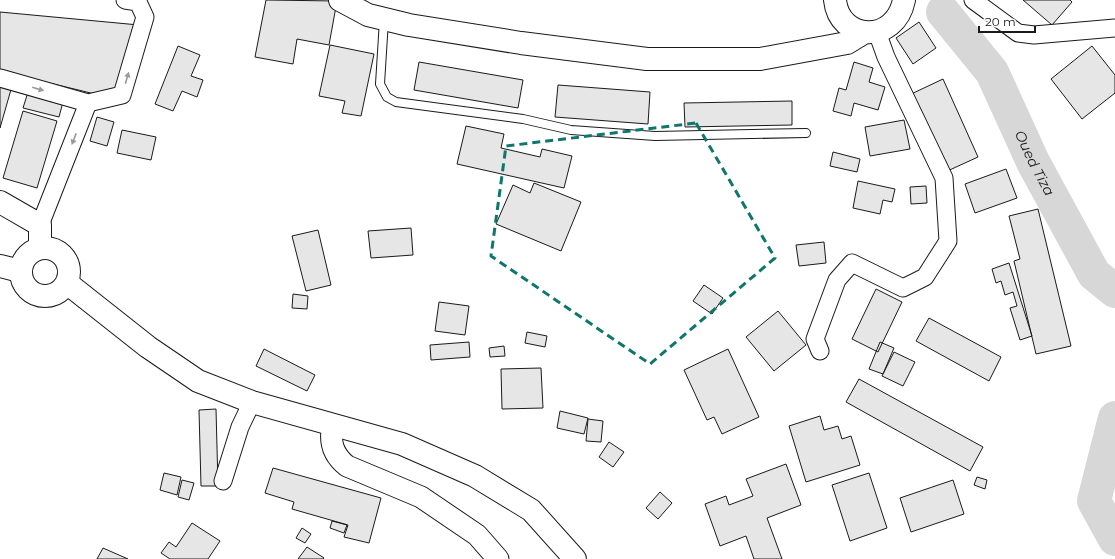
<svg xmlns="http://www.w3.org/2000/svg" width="1115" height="559" viewBox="0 0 1115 559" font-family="Montserrat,sans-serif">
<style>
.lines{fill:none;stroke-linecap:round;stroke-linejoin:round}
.river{stroke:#d7d7d7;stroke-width:34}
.building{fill:#e6e6e6;stroke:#1a1a1a}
.service-casing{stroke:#1a1a1a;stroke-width:10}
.minor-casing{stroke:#1a1a1a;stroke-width:19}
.tertiary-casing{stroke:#1a1a1a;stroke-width:23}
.secondary-casing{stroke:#1a1a1a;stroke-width:24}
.primary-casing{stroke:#1a1a1a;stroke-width:24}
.service{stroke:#fff;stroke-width:8}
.minor{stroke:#fff;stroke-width:17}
.tertiary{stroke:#fff;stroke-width:21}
.secondary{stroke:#fff;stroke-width:22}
.primary{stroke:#fff;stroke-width:22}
.oneway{fill:#989898}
.marked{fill:none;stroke:#0f766e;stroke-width:3;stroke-dasharray:8 5;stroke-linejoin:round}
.labels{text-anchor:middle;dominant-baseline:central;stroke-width:3;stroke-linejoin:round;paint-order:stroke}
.water-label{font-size:14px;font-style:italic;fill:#1a1a1a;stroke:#fff}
</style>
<rect width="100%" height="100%" fill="#fff"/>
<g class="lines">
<g class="river">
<path id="s1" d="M943,12L992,72L1033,162L1094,274L1115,291"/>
<path d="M1115,418L1094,501L1115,539"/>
</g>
</g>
<path class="building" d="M266,0L337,1L329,45L297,39L293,64L255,57Z
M1023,0H1070L1072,2L1052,25Z
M0,12L139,25L119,90L103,96L0,71Z
M919,22L936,48L913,64L896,38Z
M330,45L374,54L361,116L342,113L345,101L319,96Z
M178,46L200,55L191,76L203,80L197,97L182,91L173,111L155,104Z
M1092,46L1115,75V93L1082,119L1051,79Z
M419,62L523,80L518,108L414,90Z
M854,62L873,68L869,82L885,87L878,110L854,103L851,116L833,111L839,88L846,90Z
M943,79L978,157L943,173L907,96Z
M0,82L12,86L0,128Z
M558,85L650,92L648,124L555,117Z
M28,92L63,102L59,117L23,108Z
M792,101V125L685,127L684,103Z
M23,111L57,121L37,188L3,178Z
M97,117L114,122L107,146L90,141Z
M904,120L910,149L870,156L865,127Z
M466,126L504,134L501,148L540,157L542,149L572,156L564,188L457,164Z
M122,130L156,137L151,160L117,153Z
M833,152L860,159L857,172L830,166Z
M1006,169L1017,198L975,213L965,184Z
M858,181L895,189L892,202L883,200L880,214L853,208Z
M534,183L581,202L561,251L496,224L513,185L530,193Z
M926,186L927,203L911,204L910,187Z
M1038,209L1071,346L1036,354L1014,261L1020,259L1009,216Z
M411,228L413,255L371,258L368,231Z
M318,230L331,285L306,291L292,236Z
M824,242L826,263L799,266L796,245Z
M1009,263L1032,336L1020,340L1010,308L1017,306L1013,292L1005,295L1001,281L996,283L992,269Z
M704,285L723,298L712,314L693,301Z
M876,289L902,302L878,352L852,339Z
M293,294L308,296L307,309L292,308Z
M439,302L469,306L465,335L435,331Z
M778,311L806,345L774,371L746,337Z
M929,318L1001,357L989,381L916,341Z
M527,332L547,336L545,347L525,343Z
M469,342L470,357L431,360L430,345Z
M880,342L894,348L883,374L869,369Z
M504,346L505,356L490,357L489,348Z
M264,349L315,375L307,391L256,366Z
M728,349L759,417L722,434L714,417L707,420L684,370Z
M894,352L915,362L903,386L882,376Z
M541,368L543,408L502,409L501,369Z
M859,379L983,447L970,471L846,402Z
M216,409L218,486H201L199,410Z
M560,411L588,418L584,434L557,428Z
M820,416L824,430L838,426L842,439L851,436L860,465L806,482L789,426Z
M588,419L603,421L601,442L586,441Z
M609,442L624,452L613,467L599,457Z
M786,464L801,505L767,518L782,559H754L746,536L720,546L705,504L726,496L729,505L753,496L746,479Z
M273,468L381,498L369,543L344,537L348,525L292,509L294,502L265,493Z
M164,473L181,477L177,495L160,490Z
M869,473L887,528L850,541L832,485Z
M977,477L987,480L985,489L974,485Z
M182,480L194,483L189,500L178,497Z
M953,480L964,514L911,532L900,498Z
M660,492L672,503L658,519L646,508Z
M332,521L347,525L344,533L330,528Z
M192,523L220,541L208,559H170L161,553L169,542L176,547Z
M302,528L311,534L305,543L296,538Z
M307,547L324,558L323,559H298Z
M103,548L128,559H97Z"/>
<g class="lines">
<g class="service-casing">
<path id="service" d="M384,20L380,84L387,97L396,102L523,119L571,130L655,136L806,133"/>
</g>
<g class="minor-casing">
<path id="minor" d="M973,0L1018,33L1034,35L1115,28
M0,78L88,103L122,95L145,17L138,2L125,0
M40,225L88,103
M820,351L815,339L837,280L852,263L903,288L925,277L948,241L944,178L886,57L877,32
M223,481L240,427L252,402"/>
</g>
<g class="tertiary-casing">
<path id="tertiary" d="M333,425C329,442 333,455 347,466L421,497L477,535L498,559"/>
</g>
<g class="secondary-casing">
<path id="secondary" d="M340,0L368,15L409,25L521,43L647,59H760L847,43L865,32
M835,0C839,41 895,45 904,0
M0,266L20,271"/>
</g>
<g class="primary-casing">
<path id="primary" d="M0,202L40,225V248
M21 272a24 24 0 1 1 48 0a24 24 0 1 1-48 0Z
M67,283L148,347L198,381L252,402L402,444L475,476L531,510L575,559"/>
</g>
<use href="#service" class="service"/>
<use href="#minor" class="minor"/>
<use href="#tertiary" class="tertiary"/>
<use href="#secondary" class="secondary"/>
<use href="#primary" class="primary"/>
</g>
<defs><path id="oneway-solid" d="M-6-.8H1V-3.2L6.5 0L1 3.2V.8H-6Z"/></defs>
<g class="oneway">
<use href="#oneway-solid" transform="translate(127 78) rotate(-74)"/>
<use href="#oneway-solid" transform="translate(38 89) rotate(16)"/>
<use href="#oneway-solid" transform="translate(74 139) rotate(111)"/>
</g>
<path class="marked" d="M696,123L775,258L650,364L491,256L506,146Z"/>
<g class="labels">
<g class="water-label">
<text stroke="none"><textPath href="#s1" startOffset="178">Oued Tiza</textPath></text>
</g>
</g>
<path d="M979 26v6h56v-6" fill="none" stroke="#1a1a1a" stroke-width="2"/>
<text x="985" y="26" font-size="12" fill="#1a1a1a" stroke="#ffffff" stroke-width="3" paint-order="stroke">20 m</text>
</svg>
